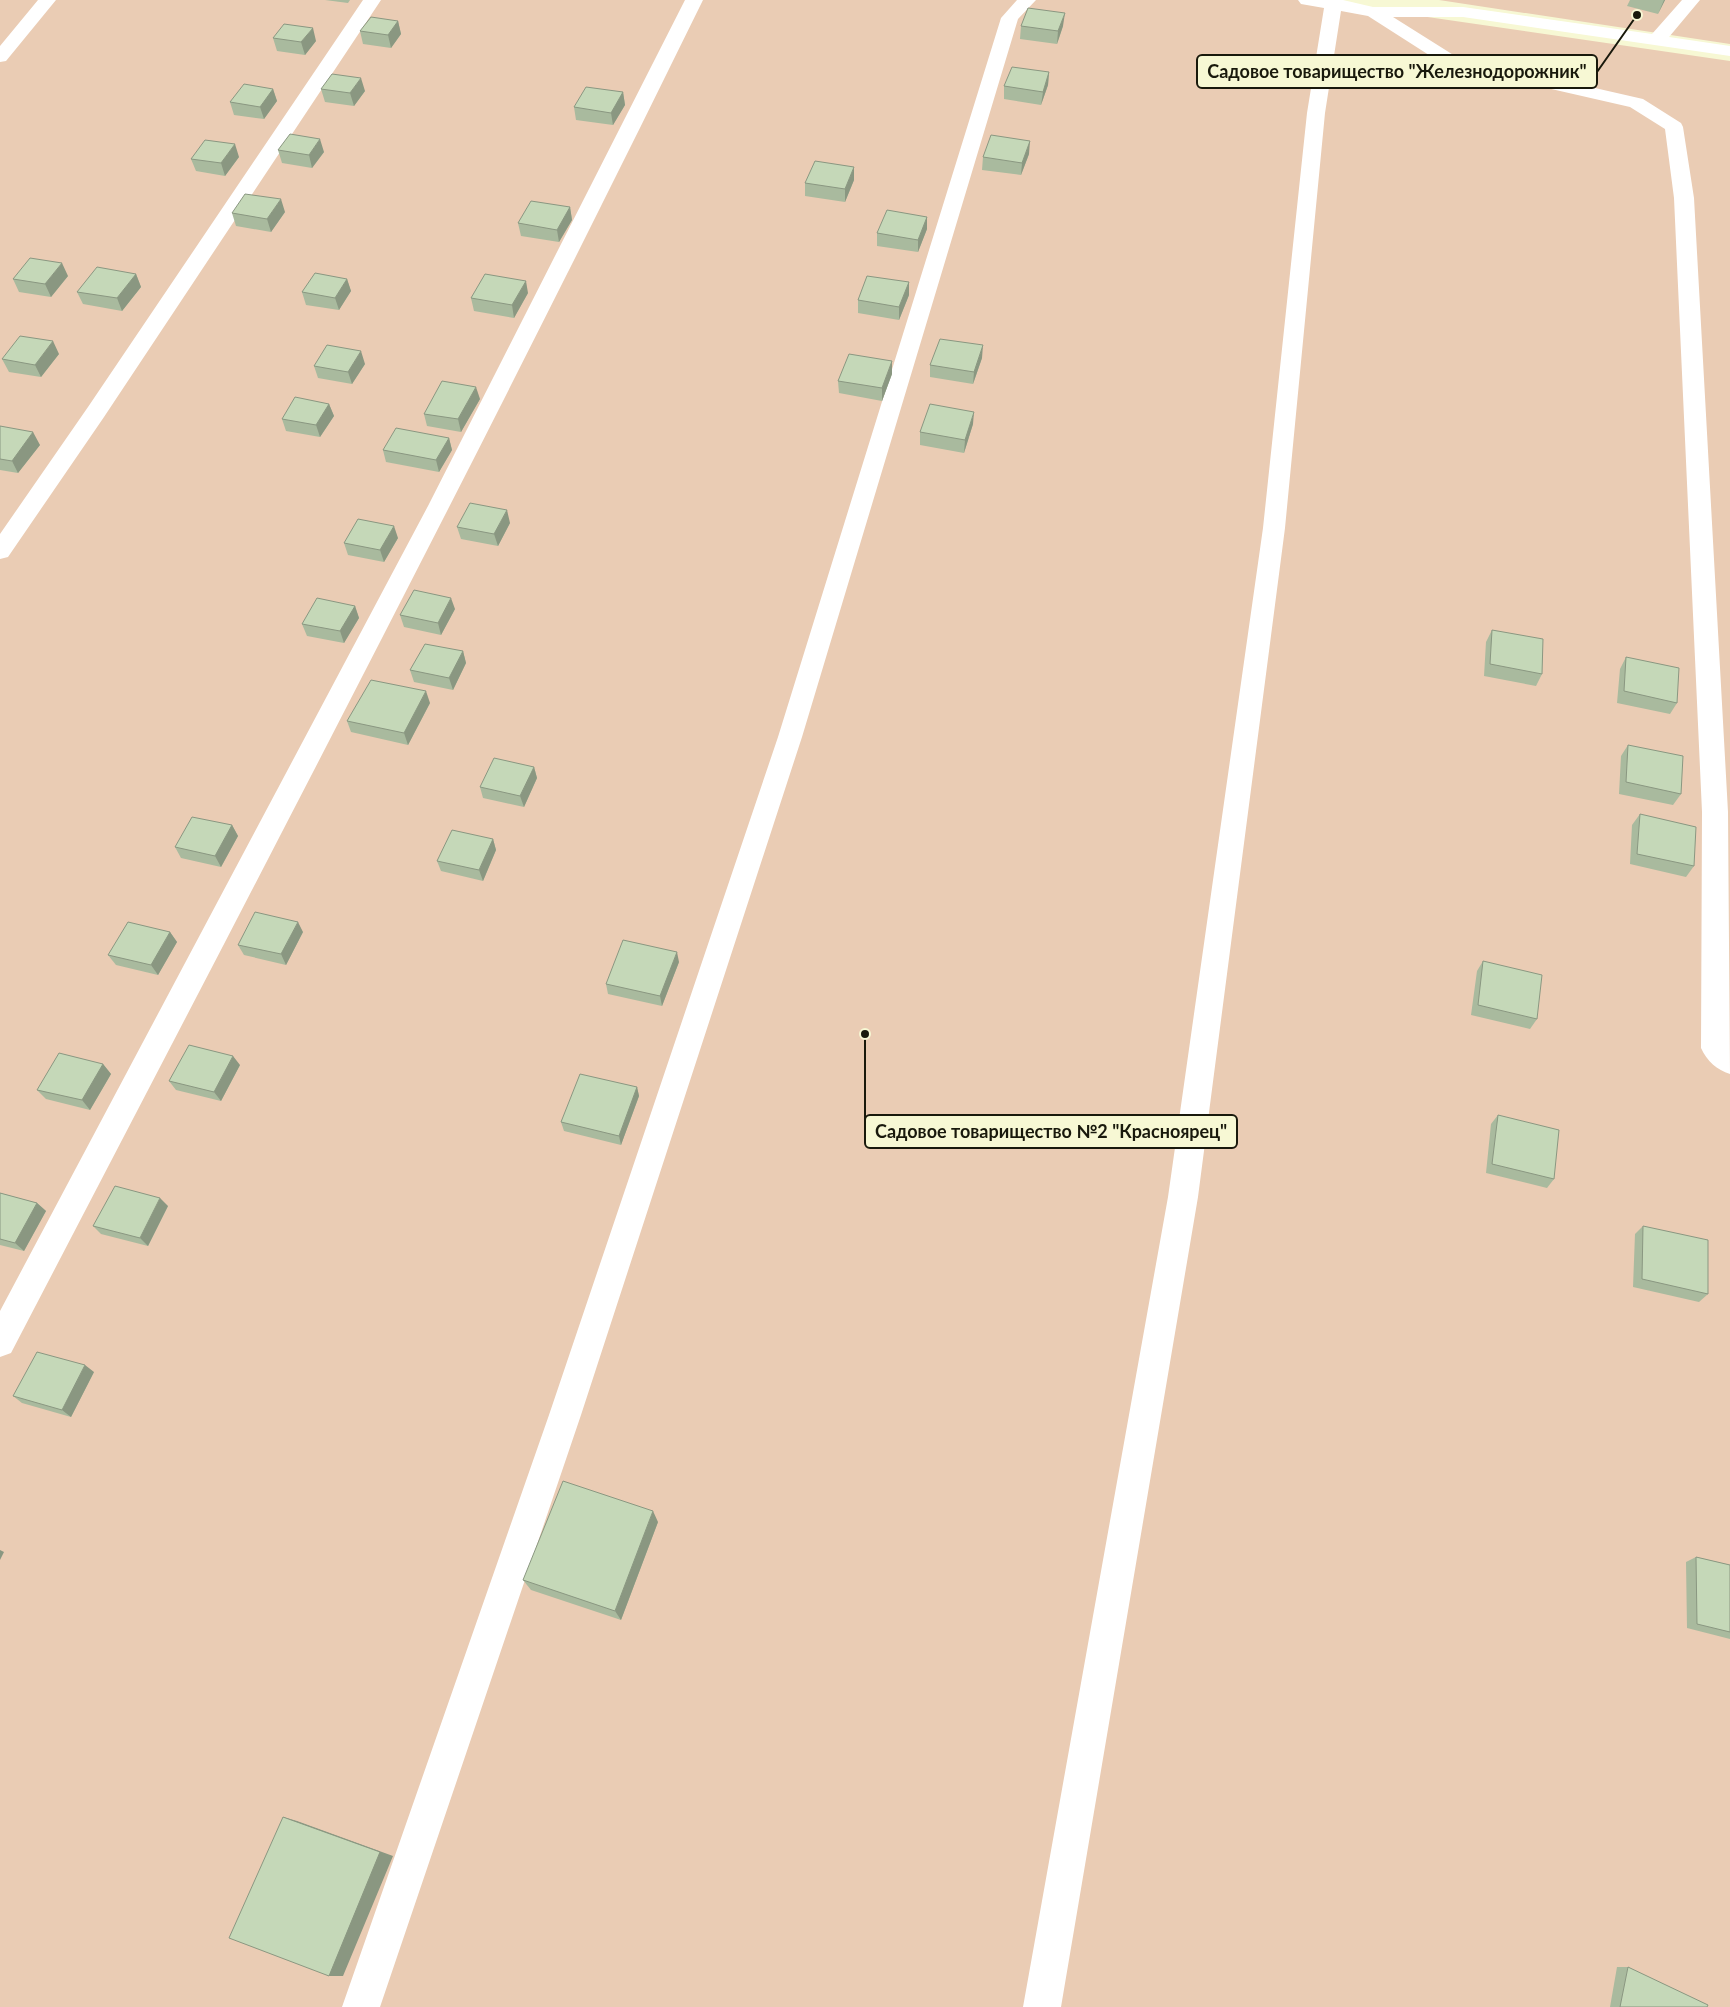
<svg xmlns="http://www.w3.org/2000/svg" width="1730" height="2007" viewBox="0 0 1730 2007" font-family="Lato,sans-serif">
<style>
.green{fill:#eaccb4}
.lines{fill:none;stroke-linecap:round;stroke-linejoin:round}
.service{fill:#fff;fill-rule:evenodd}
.wall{fill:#a9ba9e}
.shaded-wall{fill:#8a9781}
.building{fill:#c5d8b8;stroke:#8a9781}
.leader{fill:none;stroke:#19190c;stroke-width:2}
.callout-dot{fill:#19190c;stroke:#f7f8d4;stroke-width:2}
.callout{fill:#f7f8d4;stroke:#19190c;stroke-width:2}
.callout-label{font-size:18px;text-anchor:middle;font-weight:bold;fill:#19190c}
</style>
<rect width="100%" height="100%" fill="#f7f8d4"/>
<path class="green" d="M0,0H1310L1730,61V2007H0Z
M1439,0H1730V44Z"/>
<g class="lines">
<path class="service" d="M38,0H56L6,61L0,62V46Z
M363,0H381L104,417L8,557L0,559V534L88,407Z
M685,0H703C480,455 245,904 11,1353L0,1357V1311L428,506Z
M1017,0H1036L1018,19L802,737L581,1415L380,2007H342L549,1415L778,737L1001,18Z
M1298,0H1343L1373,7H1463L1652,34L1682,0H1700L1669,37L1730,46V56L1463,17H1393L1455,56L1643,99L1681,123L1683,127L1694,198L1728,812L1730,1074C1717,1070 1707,1061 1701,1048L1702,812L1674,198L1665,129L1630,107L1443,64L1368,16L1341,11L1325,113L1285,528L1198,1197L1061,2007H1023L1168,1197L1263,528L1307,113L1324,8L1301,4Z"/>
</g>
<path class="wall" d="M325,0H350L348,3Z
M1630,0H1665L1658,14L1627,6Z
M398,21L401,34L391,48L363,44L360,31Z
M1021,26H1063L1057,44L1020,39Z
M273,38L316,41L305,55L277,51Z
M1049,72L1048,85L1041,105L1004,99V86Z
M273,89L277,101L264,119L234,115L230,102Z
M321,89L365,91L354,106L325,102Z
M623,92L625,105L613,125L576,120L574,107Z
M278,150L324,152L312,168L282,163Z
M1029,154L1021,175L982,170L983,157Z
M239,157L225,176L196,171L191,159Z
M854,180L845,202L805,196V183Z
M570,207L572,220L559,242L521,236L518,223Z
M285,212L271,232L236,226L232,213Z
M927,217V229L918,252L877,246V233Z
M136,274L141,287L122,311L83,304L77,292Z
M68,276L51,297L19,292L13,279Z
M347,279L351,291L339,310L306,305L302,292Z
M909,282V295L899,320L858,313V300Z
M528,293L514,318L474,311L471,298Z
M59,354L41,377L9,372L2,359Z
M982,358L973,384L930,377V365Z
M365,364L352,384L318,378L314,366Z
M892,374L882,401L839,393L838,381Z
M480,399L461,432L427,426L424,414Z
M329,404L334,416L320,437L286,431L282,419Z
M973,424L964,453L920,445V432Z
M0,426L40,445L18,473L0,470Z
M449,438L452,450L439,472L386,462L383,450Z
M510,523L498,546L461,539L457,527Z
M398,538L384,562L348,555L344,543Z
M355,606L359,618L344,643L307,636L302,624Z
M455,609L441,635L404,627L400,615Z
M1492,630L1542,674L1536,686L1484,676L1486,642Z
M463,651L466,663L453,690L414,682L410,670Z
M1626,657L1677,703L1670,714L1617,703L1620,669Z
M430,703L408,745L351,732L347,721Z
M1628,745L1681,794L1673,805L1619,794L1621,756Z
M534,767L537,778L524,807L483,798L480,787Z
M1640,814L1694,866L1686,877L1630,864L1632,825Z
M232,825L238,836L221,867L181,858L175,847Z
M493,839L496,850L483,881L441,871L437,861Z
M170,932L177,942L158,975L116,965L108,955Z
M303,932L286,965L244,955L238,945Z
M1483,961L1537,1019L1530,1029L1471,1015L1477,971Z
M679,962L662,1006L608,994L606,984Z
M103,1064L111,1074L90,1110L46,1099L37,1090Z
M240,1065L221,1101L176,1090L169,1081Z
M637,1087L639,1096L621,1145L564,1131L561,1122Z
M1498,1115L1554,1179L1547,1188L1486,1173L1491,1124Z
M0,1193L37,1203L46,1211L24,1251L0,1245Z
M168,1206L148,1246L101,1234L93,1226Z
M1643,1226L1708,1294L1699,1302L1633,1287L1635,1234Z
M94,1372L71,1417L22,1403L13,1396Z
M658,1522L621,1620L531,1590L523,1580Z
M1696,1557L1730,1565V1639L1687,1628L1686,1562Z
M1617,1967H1628L1707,2007H1610Z"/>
<path class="shaded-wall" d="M1664,0H1665L1658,14Z
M1065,13L1063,26L1057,44L1058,31Z
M398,21L401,34L391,48L388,35Z
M313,28L316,41L305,55L301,42Z
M1049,72L1048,85L1041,105L1043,92Z
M361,78L365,91L354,106L350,93Z
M273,89L277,101L264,119L260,107Z
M623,92L625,105L613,125L611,113Z
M320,139L324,152L312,168L309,155Z
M1030,141L1029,154L1021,175L1022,163Z
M235,144L239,157L225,176L221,163Z
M854,167V180L845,202V189Z
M281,199L285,212L271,232L267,219Z
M570,207L572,220L559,242L557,230Z
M927,217V229L918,252V240Z
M62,263L68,276L51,297L45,284Z
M136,274L141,287L122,311L117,298Z
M347,279L351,291L339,310L335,298Z
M526,281L528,293L514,318L512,305Z
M909,282V295L899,320V307Z
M53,341L59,354L41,377L35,365Z
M983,345L982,358L973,384L974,372Z
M361,351L365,364L352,384L348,372Z
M892,361V374L882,401V388Z
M476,387L480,399L461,432L458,419Z
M329,404L334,416L320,437L316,425Z
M974,412L973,424L964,453L965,440Z
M33,432L40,445L18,473L12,461Z
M449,438L452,450L439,472L436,460Z
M507,510L510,523L498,546L494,534Z
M394,526L398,538L384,562L380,550Z
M451,598L455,609L441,635L438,623Z
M355,606L359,618L344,643L340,631Z
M463,651L466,663L453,690L449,678Z
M426,691L430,703L408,745L404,733Z
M534,767L537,778L524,807L520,796Z
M232,825L238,836L221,867L215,856Z
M493,839L496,850L483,881L479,870Z
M298,922L303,932L286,965L281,954Z
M170,932L177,942L158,975L151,965Z
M677,952L679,962L662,1006L660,996Z
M233,1056L240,1065L221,1101L214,1092Z
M103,1064L111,1074L90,1110L82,1100Z
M637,1087L639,1096L621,1145L619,1136Z
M160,1198L168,1206L148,1246L140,1238Z
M37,1203L46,1211L24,1251L15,1243Z
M85,1365L94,1372L71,1417L62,1410Z
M653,1511L658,1522L621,1620L615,1611Z
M0,1550L4,1552L0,1560Z
M283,1817L297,1821L393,1856L343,1976H329Z"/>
<path class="building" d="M1028,8L1065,13L1058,31L1021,26Z
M371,17L398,21L388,35L360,31Z
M284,24L313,28L301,42L273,38Z
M1012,67L1049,72L1043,92L1004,86Z
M332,74L361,78L350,93L321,89Z
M244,84L273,89L260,107L230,102Z
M586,87L623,92L611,113L574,107Z
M290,134L320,139L309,155L278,150Z
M991,135L1030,141L1022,163L983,157Z
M205,140L235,144L221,163L191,159Z
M815,161L854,167L845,189L805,183Z
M245,194L281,199L267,219L232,213Z
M531,201L570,207L557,230L518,223Z
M887,210L927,217L918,240L877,233Z
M30,258L62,263L45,284L13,279Z
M97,267L136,274L117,298L77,292Z
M315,273L347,279L335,298L302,292Z
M485,274L526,281L512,305L471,298Z
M867,276L909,282L899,307L858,300Z
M20,336L53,341L35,365L2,359Z
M940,339L983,345L974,372L930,365Z
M327,345L361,351L348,372L314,366Z
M849,354L892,361L882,388L838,381Z
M442,381L476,387L458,419L424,414Z
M295,397L329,404L316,425L282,419Z
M930,404L974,412L965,440L920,432Z
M0,426L33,432L12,461L0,459Z
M396,428L449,438L436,460L383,450Z
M470,503L507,510L494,534L457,527Z
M358,519L394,526L380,550L344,543Z
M414,590L451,598L438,623L400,615Z
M317,598L355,606L340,631L302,624Z
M1492,630L1543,639L1542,674L1490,664Z
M425,644L463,651L449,678L410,670Z
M1626,657L1679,668L1677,703L1624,691Z
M371,680L426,691L404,733L347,721Z
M1628,745L1683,756L1681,794L1626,782Z
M494,758L534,767L520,796L480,787Z
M1640,814L1696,827L1694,866L1637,854Z
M192,817L232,825L215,856L175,847Z
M452,830L493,839L479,870L437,861Z
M255,912L298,922L281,954L238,945Z
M128,922L170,932L151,965L108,955Z
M623,940L677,952L660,996L606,984Z
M1483,961L1542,975L1537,1019L1478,1005Z
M189,1045L233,1056L214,1092L169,1081Z
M59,1053L103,1064L82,1100L37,1090Z
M580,1074L637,1087L619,1136L561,1122Z
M1498,1115L1559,1130L1554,1179L1492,1164Z
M115,1186L160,1198L140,1238L93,1226Z
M0,1193L37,1203L15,1243L0,1239Z
M1643,1226L1708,1240V1294L1642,1279Z
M37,1352L85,1365L62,1410L13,1396Z
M563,1481L653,1511L615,1611L523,1580Z
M1696,1557L1730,1565V1632L1697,1624Z
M283,1817L380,1852L329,1976L229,1938Z
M1628,1967L1708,2005L1707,2007H1620Z"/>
<path class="leader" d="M1637 15L1597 72M865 1034L865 1132"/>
<g class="callout-dot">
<circle cx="1637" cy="15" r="5"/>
<circle cx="865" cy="1034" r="5"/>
</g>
<g class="callout">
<rect x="1197" y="55" width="400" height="33" rx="5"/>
<rect x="865" y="1115" width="372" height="33" rx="5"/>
</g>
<g class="callout-label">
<text x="1397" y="78">Садовое товарищество "Железнодорожник"</text>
<text x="1051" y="1138">Садовое товарищество №2 "Красноярец"</text>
</g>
</svg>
